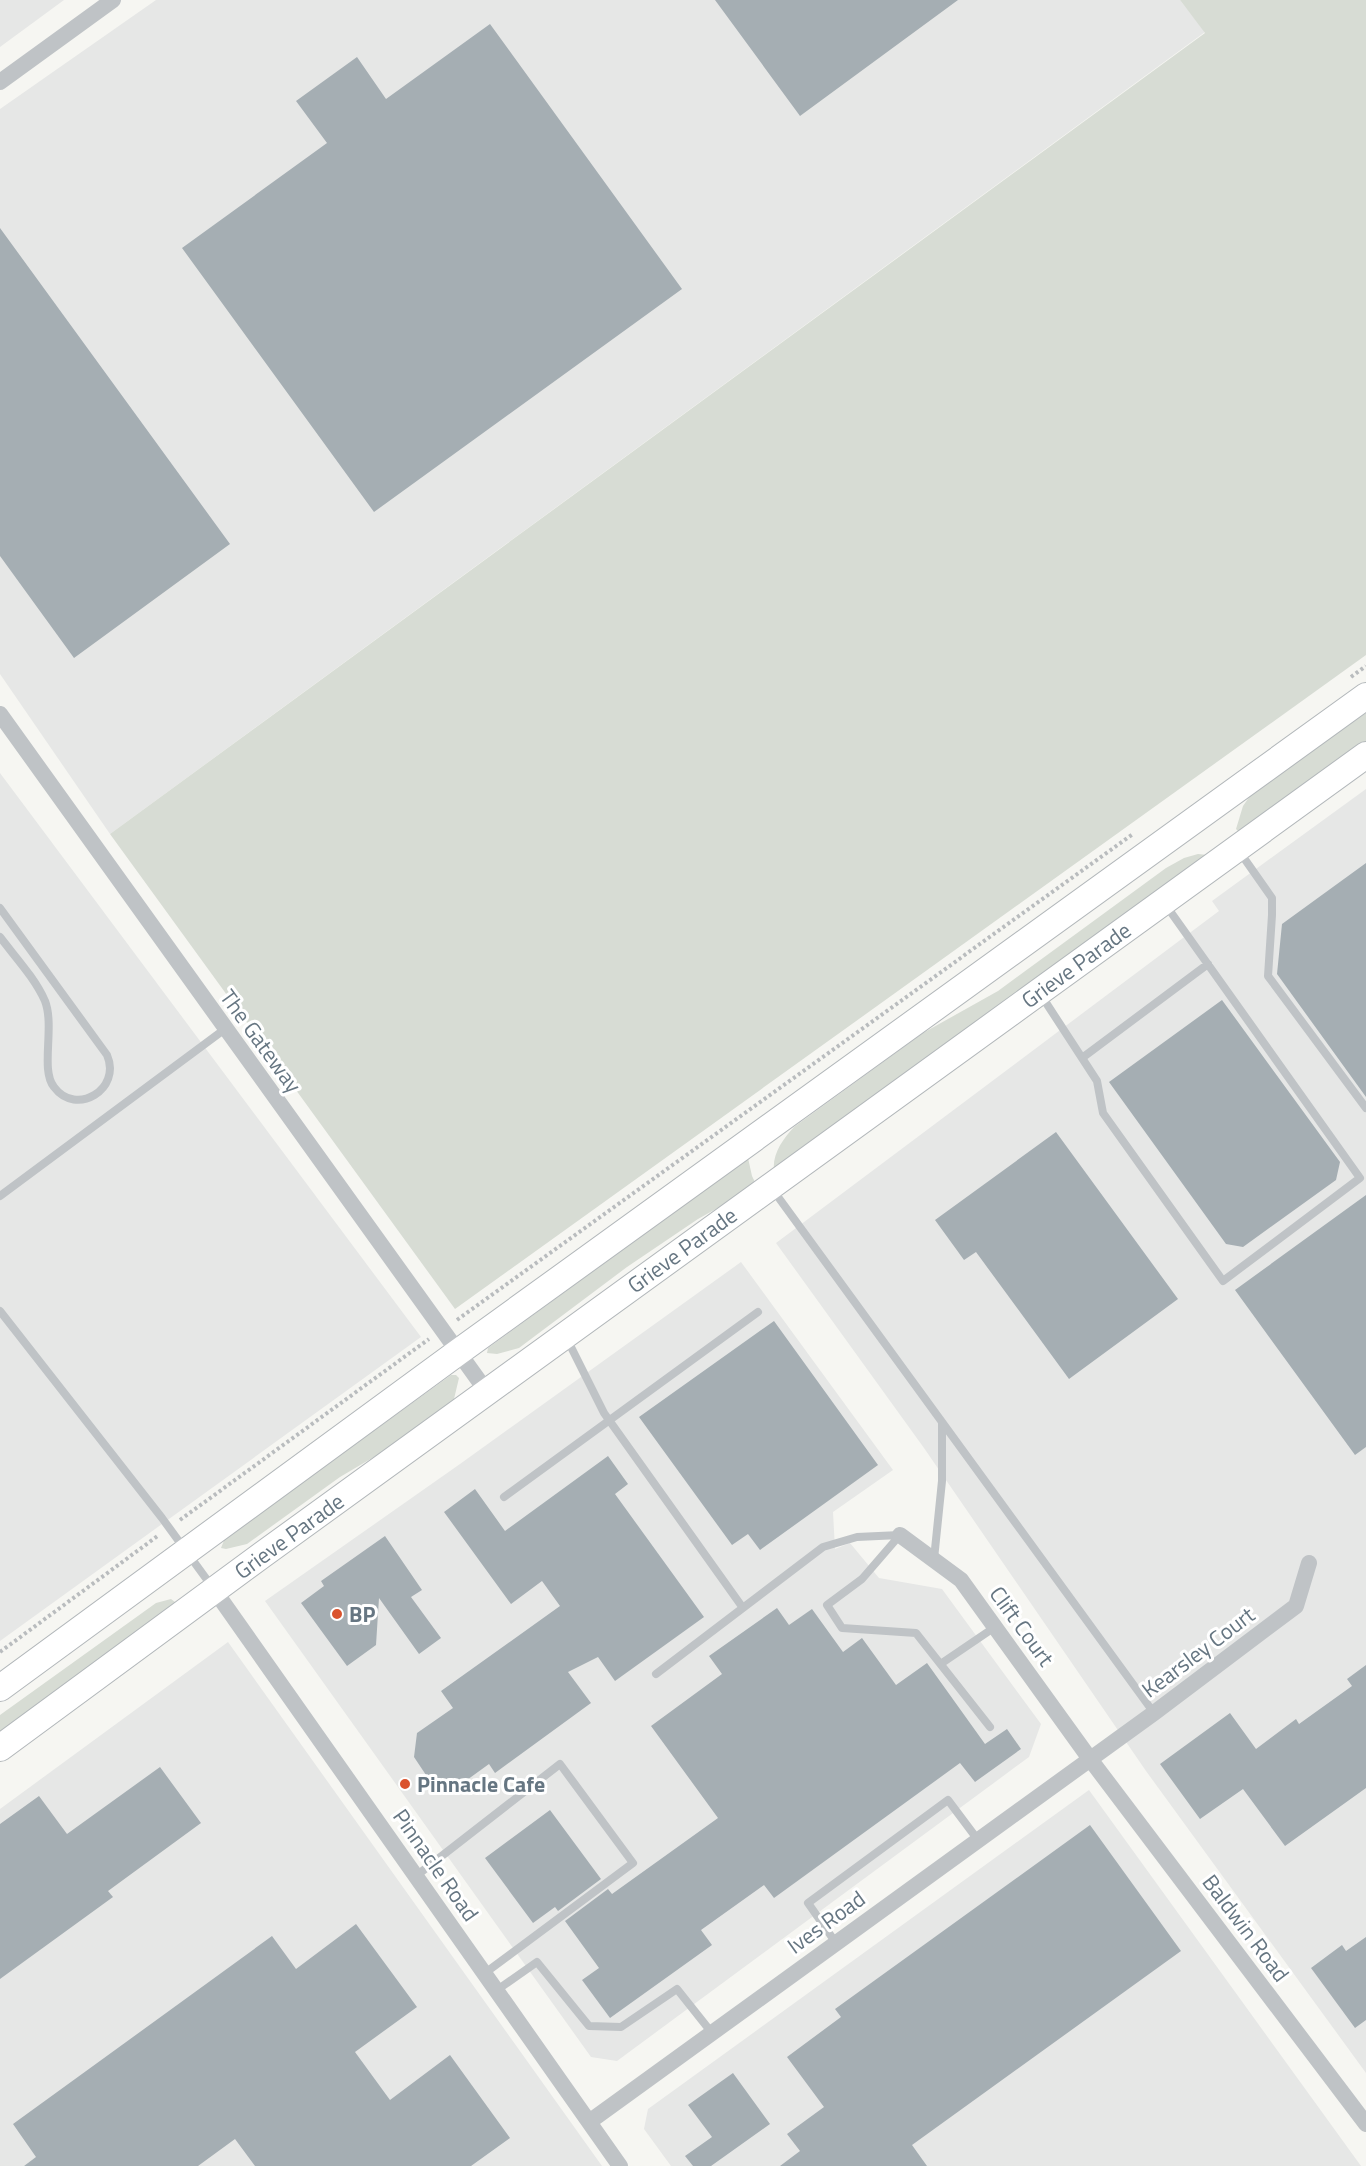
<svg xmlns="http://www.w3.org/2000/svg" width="1366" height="2166" viewBox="0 0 1366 2166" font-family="'Titillium Web',sans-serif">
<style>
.built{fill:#e6e7e6}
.green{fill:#d7dcd4}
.building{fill:#a5aeb3}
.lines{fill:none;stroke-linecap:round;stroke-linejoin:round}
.primary-casing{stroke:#b2b7ba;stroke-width:28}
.path{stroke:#b9bcbe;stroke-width:4;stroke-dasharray:3 3;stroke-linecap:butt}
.lane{stroke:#bfc3c6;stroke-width:8}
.street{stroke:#bfc3c6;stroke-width:16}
.primary{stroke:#fff;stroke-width:26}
.poi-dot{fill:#da532e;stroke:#fff;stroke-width:2}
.labels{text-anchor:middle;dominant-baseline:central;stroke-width:6;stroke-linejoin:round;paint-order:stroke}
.street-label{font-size:22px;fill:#667682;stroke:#fff}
.poi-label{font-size:22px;font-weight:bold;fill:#667682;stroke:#fff;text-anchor:start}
</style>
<rect width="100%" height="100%" fill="#f6f6f2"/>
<path class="built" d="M0,0H64L0,47Z
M156,0H1180L1205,32L110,834L0,674V109Z
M0,773L421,1337L0,1641Z
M1366,789V2073L1146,1771L924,1448L776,1243L1219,911L1212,901Z
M741,1262L893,1470L833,1512L835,1549L850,1543L879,1578L942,1589L1041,1724L1029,1757L617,2061L591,2057L265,1601L460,1464Z
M228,1642L602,2166H0V1809Z
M1089,1790L1361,2166H671L644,2129L648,2109Z"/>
<path class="green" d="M1180,0H1366V655L455,1309L110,834L1205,33Z
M1366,713V744L1241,834L1236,829L1243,806L1252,793Z
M1198,854L1208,855L774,1171C772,1154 783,1139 794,1127L923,1033L998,991L1166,868L1184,858Z
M748,1158L752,1176L757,1186L698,1219L627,1267L519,1348L497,1354L487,1353L488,1348Z
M451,1375H456L459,1378L454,1399L428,1425L340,1477L247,1544L226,1549L221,1548L225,1538Z
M171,1599L175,1602V1606L0,1737V1715L156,1603Z"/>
<path class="building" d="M715,0H958L800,116Z
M490,24L682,289L374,512L182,248L327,143L296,101L357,57L386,99Z
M0,228L230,544L74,658L0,556Z
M1366,863V1097L1277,974L1282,924Z
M1222,1000L1340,1162L1336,1180L1243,1247L1226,1244L1109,1082Z
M1056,1132L1178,1299L1069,1379L976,1252L964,1260L935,1220Z
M1366,1195V1447L1355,1455L1235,1290Z
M774,1321L878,1465L760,1550L748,1534L732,1545L639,1417Z
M608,1456L628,1484L615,1494L704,1617L615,1681L598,1657L568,1672L591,1703L495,1773L489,1764L449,1793L432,1791L422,1778L426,1775L414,1757L417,1733L453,1708L441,1691L560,1606L542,1581L511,1604L444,1512L475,1489L505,1531Z
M385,1536L422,1590L411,1597L441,1638L419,1654L379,1598L376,1645L347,1666L301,1603L324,1586L321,1581Z
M777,1608L789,1625L812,1609L843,1652L862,1638L896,1685L927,1663L985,1744L1007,1729L1021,1749L975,1782L960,1763L774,1898L764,1885L701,1930L712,1945L610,2018L582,1980L599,1968L565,1921L608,1889L612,1894L718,1818L651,1726L722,1674L709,1656Z
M1366,1665V1788L1285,1846L1243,1789L1200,1819L1160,1764L1230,1713L1256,1749L1296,1719L1299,1724L1352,1686L1347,1679Z
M160,1767L201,1823L108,1891L113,1897L0,1979V1824L39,1796L67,1834Z
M550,1810L601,1879L558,1911L555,1907L533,1923L485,1858Z
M1090,1825L1181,1951L912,2145L927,2166H780L800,2151L787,2134L824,2107L787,2057L841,2017L835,2009Z
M356,1924L417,2007L355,2052L390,2100L450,2055L510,2138L471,2166H255L235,2139L198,2166H24L36,2157L13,2124L133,2037L272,1936L296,1969Z
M1366,1937V2020L1355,2028L1311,1968L1342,1945L1346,1951Z
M733,2073L770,2124L711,2166H693L685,2156L712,2137L688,2105Z"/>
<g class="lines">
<g class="primary-casing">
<path id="primary" d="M0,1688L457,1353L1366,696
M0,1748L262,1555L1366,755"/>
</g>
<path class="path" d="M1351,677L1366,666
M457,1320L1133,834
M180,1520L429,1339
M0,1652L159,1535"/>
<path class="lane" d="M1239,851L1272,898V915L1268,976L1366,1108
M0,908L107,1055C122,1089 76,1117 54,1087C40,1070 55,1027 45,1001C35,978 15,957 0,937
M1041,995L1097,1081L1103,1113L1223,1281L1360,1178L1165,904
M1082,1058L1208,964
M773,1190L1154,1713
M0,1196L225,1029
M0,1311L162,1518L213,1588
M566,1337L604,1413L743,1608
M504,1497L758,1312
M900,1535L862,1579L827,1605L842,1628L916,1633L990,1727
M934,1559L942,1481V1423
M942,1663L995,1627
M656,1674L823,1547L857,1537L900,1535
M416,1876L560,1764L633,1863L485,1973
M836,1943L808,1903L948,1800L978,1840
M497,1990L537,1962L589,2026L621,2027L677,1989L712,2033"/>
<path class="street" d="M0,82L113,0
M0,714L487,1392
M900,1535L961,1580L1090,1759L1366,2124
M215,1591L620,2166
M589,2122L1154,1713L1296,1606L1309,1563"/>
<use href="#primary" class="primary"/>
</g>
<g class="poi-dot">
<circle cx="337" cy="1614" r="6"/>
<circle cx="405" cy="1784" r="6"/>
</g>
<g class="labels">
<g class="street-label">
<text transform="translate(1076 965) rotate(-36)">Grieve Parade</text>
<text transform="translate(261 1041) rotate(54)">The Gateway</text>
<text transform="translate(682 1250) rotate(-36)">Grieve Parade</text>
<text transform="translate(289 1536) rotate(-36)">Grieve Parade</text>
<text transform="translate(1022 1626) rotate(54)">Clift Court</text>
<text transform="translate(1198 1652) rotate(-37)">Kearsley Court</text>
<text transform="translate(436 1865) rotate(55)">Pinnacle Road</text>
<text transform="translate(826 1922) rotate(-36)">Ives Road</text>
<text transform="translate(1246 1928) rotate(53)">Baldwin Road</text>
</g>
<g class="poi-label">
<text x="349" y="1614">BP</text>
<text x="417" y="1784">Pinnacle Cafe</text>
</g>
</g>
</svg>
